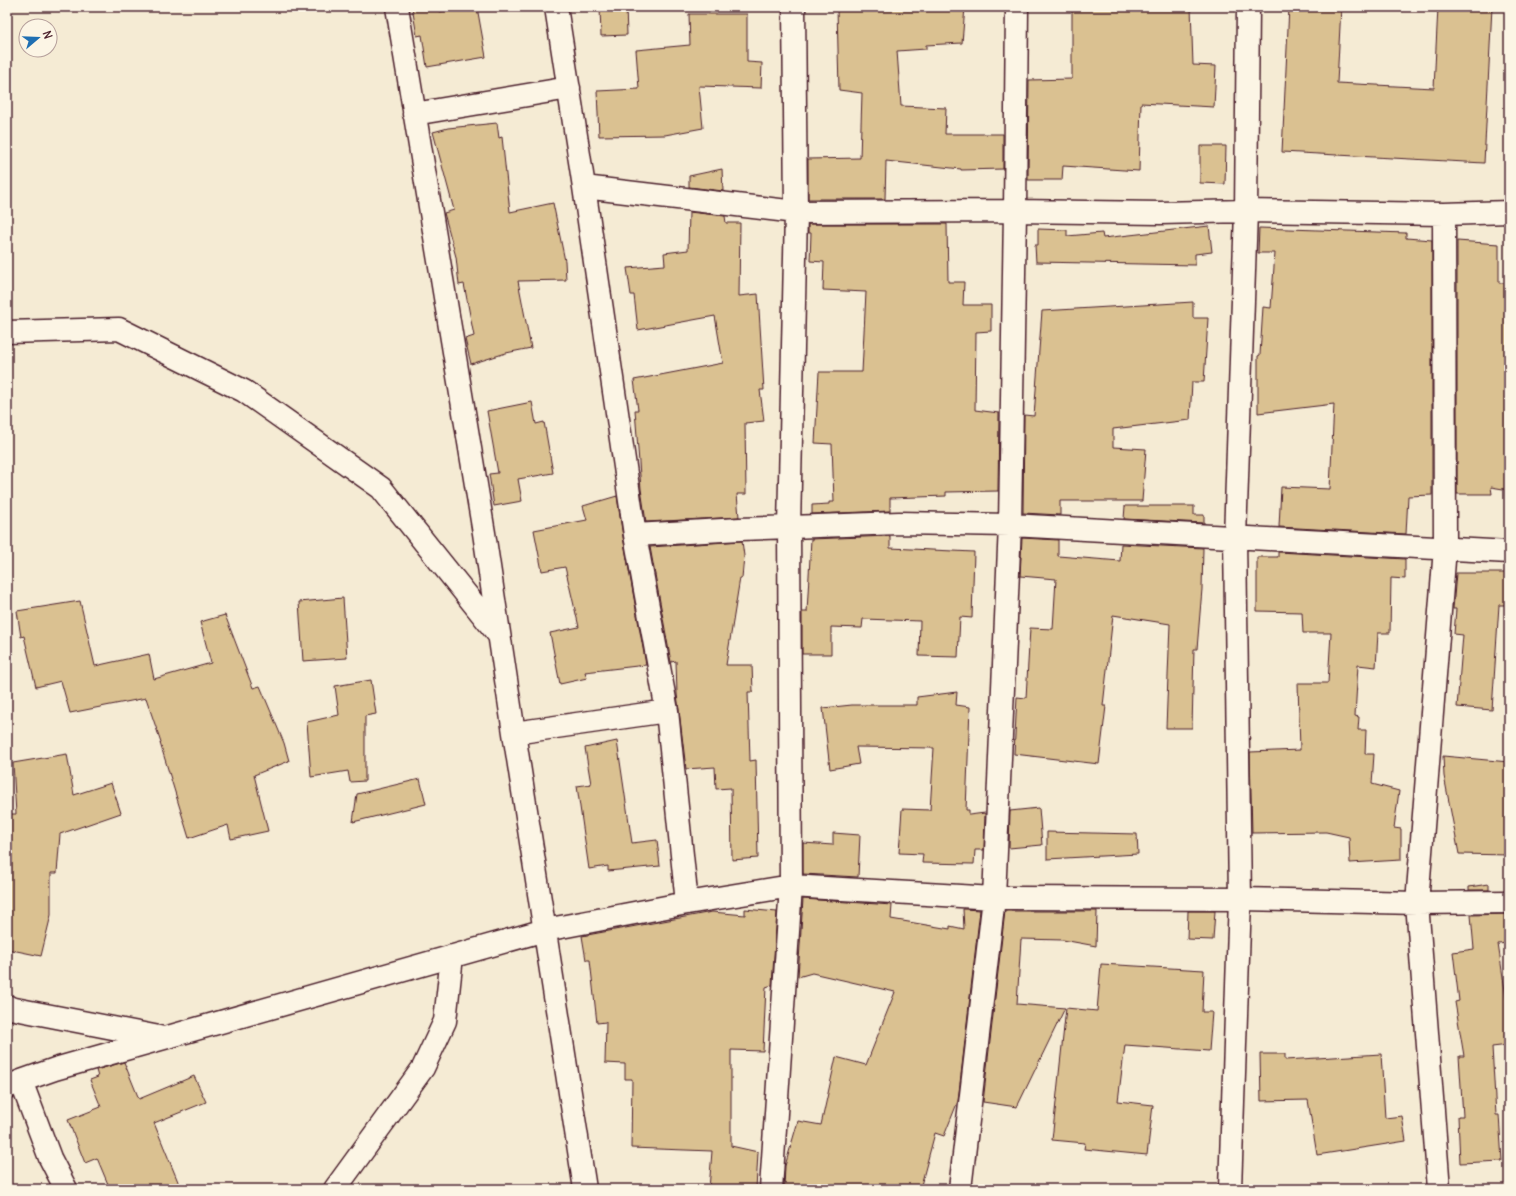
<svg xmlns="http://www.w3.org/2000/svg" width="1516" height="1196" viewBox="0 0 1516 1196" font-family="Delius,sans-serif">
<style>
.building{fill:#dac191;stroke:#4a1f2b}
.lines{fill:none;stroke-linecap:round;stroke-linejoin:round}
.street-casing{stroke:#4a1f2b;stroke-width:25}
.street{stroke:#fcf5e5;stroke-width:22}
</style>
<rect width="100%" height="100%" fill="#f5ebd4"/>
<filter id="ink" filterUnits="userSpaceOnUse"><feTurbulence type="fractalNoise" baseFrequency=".025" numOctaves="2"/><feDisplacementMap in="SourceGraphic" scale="8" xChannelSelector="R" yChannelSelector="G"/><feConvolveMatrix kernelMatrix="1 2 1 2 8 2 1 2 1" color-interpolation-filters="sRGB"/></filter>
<g filter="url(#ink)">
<path class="building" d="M412,7H438L439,12L467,7H477L486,57L427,67L422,35L417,36Z
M600,7H626L627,35L601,36Z
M859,7H965L962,43L926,45V49L897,51L901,106L946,108L945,134H1003V169L961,170V169L886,161L885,199H808V159L860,158L862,93L839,90L837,8Z
M1072,7H1191L1193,65L1216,66L1214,107L1141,103L1139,171L1063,166L1062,180H1028L1029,80L1072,79Z
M1289,7H1341L1337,83L1434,88L1438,7H1492L1484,163L1282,152Z
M689,14H747V62L762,63L761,88L699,86L703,128L665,135L599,136L597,91L639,89L636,50L690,45Z
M497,123L499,138L502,137L510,212L553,203L565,261L566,280L518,281L531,348L506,353L471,364L465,339L474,336L464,284L459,285L456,257L444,213L454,210L433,132L448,128Z
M1200,146H1226L1225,184L1200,183Z
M722,169L723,191L689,187V176Z
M689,212L725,216L726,223H740L739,296L758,294L764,390H760L764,421L745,423L746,494H737L739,517L646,522L641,489L635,410H638L634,380L723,363L715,316L638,330L634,295H631L627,268L665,265L664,253L688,250Z
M808,224H947L948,282H964L963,305H991V331L976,332L975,410L999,413L998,491L946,492V496L890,498V511L812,514V505L829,504V502H834L832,444L815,443L819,372H862L866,292L823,290L824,262L810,261L811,233H808Z
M1209,226L1212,252L1195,254V265L1036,262L1035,245H1038V229L1067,230V236L1102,233L1103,238Z
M1259,228L1406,233V238L1432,240V495L1408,496L1406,534L1279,527L1281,487L1330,489L1334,404L1258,413V356L1260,355L1263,307L1271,308L1275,253H1258Z
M1457,241L1499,244V283H1509V490L1491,487L1492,494H1457Z
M1193,302V318H1208L1204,382H1192L1190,420L1113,429V447L1146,449L1142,501H1060V515L1023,513L1024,415L1034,416L1042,311Z
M532,402L536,424L544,422L553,473L518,479L522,501L494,506L489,474L498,473L487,411Z
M617,496L623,537L646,665L585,672L587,678L560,684L550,633L579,627L565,567L542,571L534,530L587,520L583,506Z
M1125,506H1194V515H1204V523L1124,519Z
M890,536V548L974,552L972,618L960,617L958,657L919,656L920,621L863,619L862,628L831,627V654H802V612H807L811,539Z
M1022,538L1058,540V556L1120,561L1121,544L1203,548L1202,589L1197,649H1194L1192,728H1166L1170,624L1113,615L1103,706H1106L1099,764L1014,754L1017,697L1026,698L1030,628L1053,629L1056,579L1020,576Z
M742,541L744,556L742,578H740L726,665H752L753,692H748L750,761L756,760L758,858L732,860L731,788L716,789L715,767L686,769L677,694L676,661L671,662L650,547Z
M1278,552L1405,559V579L1391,578L1390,633H1378L1376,667L1358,665L1355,716L1359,717L1358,730H1366L1365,754H1374L1372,784L1399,791L1394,828L1401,829V860L1350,863L1349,837L1326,832L1252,833L1250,752L1300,750L1298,683H1328L1331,633H1303L1302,612L1257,611V557H1278Z
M1456,573H1509V605H1499L1492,710L1457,707L1463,635L1454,634L1456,609H1453Z
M343,598L347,658L303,661L299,602Z
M80,601L95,666L149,654L154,679L211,663L200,622L225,615L253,688L260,686L284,743L289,761L254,775L268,831L231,839L228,825L189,838L160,743L161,742L146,698L70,713L61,681L36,687L24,636L21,637L17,611Z
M371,680L376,714L365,716V781L350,782L348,771L311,777L307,722L339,715L335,686Z
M957,692L956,705L970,707L966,810H969V815L985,813L984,850H975L974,864L922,863L923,854L899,853L902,809L930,810L934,748L856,747L859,764L830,769L823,708L852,705H917V697Z
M617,741L632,843L657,840L660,866L608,871V866L589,869L577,786L591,784L585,748Z
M67,754L74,795L111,783L121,813L60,834L57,873H51V915L41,956L7,949V814H16L13,763Z
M1443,756L1509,762V855L1459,854L1444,776Z
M420,779L426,804L353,822L357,794Z
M1039,808L1042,845L1009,848L1010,811Z
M1047,832L1137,834L1138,854L1047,859Z
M833,833L860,835L858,877L803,874V843L833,845Z
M1489,884V890H1469V887Z
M803,899L892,905L891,919L950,929V926L964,929L963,909L980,910L958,1101L944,1136L935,1133L920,1189H784L785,1166L798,1121L821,1125L836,1057L866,1065L895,992L812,973L798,977Z
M745,909L777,912L772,985L766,987L763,1051L731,1050V1146L758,1152L756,1189H709L712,1151L631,1148L632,1079H625V1064L605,1063L606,1022L597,1023L590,960H586L582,936L712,912L745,915Z
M1005,911H1097L1096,946L1063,940L1021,939L1017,1004L1065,1008L1017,1107L983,1102Z
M1188,911H1215L1213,940L1187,939Z
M1509,914V943L1498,944L1509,1017V1045L1492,1047L1496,1115H1499L1502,1161L1460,1163L1458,1116H1463L1459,1056H1464L1455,1002L1459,1001L1453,952L1474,949L1471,915Z
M1101,964L1204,970L1202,1012H1212L1209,1051L1125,1045L1118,1101L1153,1105L1147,1155L1084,1149L1085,1143L1052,1140L1066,1008L1097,1011Z
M1260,1054H1285V1060L1381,1054L1385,1118L1402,1116L1406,1141L1317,1155L1308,1100L1261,1101Z
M124,1062L139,1099L194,1076L206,1102L154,1123L181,1189H110L97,1158L85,1163L68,1120L101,1107L90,1080L98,1077L96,1070Z"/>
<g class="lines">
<g class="street-casing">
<path id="street" d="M397,7L484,533L514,733L585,1189
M556,7L584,187L635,535L667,711L687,903
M414,114L569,88
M584,187L796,212L1015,211L1160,213L1246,211L1444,214L1509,212
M7,332L119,329L244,391L381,488L498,634
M635,535L740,529L899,523L1010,525L1509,552
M514,733L667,711
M7,1006L10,1008L159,1037
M21,1081L50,1158L66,1189
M7,1087L21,1081L55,1069L545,930L687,903L791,886L994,898L1240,899L1417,903L1509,902
M335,1189L423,1068L445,1021L452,956
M771,1189L791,886L789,527L796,212L794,7
M960,1189L994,898L1010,525L1015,211L1017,7
M1230,1189L1240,899L1235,538L1246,211L1248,7
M1439,1189L1417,903L1445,548L1444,214"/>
</g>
<use href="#street" class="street"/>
</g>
</g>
<rect width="1516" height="1196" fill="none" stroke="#fcf5e5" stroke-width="24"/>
<rect x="12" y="12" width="1492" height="1172" fill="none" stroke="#4a1f2b" stroke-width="1.5" filter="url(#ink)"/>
<g transform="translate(38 38) rotate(71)"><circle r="19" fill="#fcf5e5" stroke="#b59f9b"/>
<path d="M0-3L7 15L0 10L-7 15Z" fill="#1f6fb2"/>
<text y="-6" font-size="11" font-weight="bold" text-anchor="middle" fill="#4a1f2b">N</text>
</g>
</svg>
